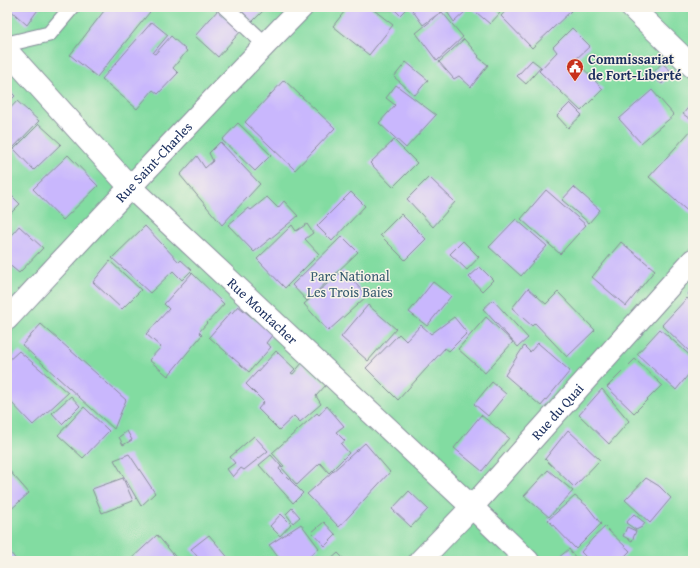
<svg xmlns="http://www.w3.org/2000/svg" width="700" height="568" viewBox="0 0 700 568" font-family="'Gentium Book Plus',serif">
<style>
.green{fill:#82dca1;stroke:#4e8680}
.building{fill:#c9b7fd}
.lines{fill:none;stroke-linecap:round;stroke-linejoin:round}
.lane-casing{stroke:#878c9a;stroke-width:17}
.street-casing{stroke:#878c9a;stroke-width:24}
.lane{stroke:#fff;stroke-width:15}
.street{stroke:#fff;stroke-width:22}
.labels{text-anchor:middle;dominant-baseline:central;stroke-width:3;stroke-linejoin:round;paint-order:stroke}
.poi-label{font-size:14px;font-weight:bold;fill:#1b2f5e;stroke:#f7f3e8;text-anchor:start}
.street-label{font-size:14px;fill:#1b2f5e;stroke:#f7f3e8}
.park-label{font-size:14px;fill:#355a6f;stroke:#f7f3e8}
</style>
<rect width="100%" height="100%" fill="#f7f3e8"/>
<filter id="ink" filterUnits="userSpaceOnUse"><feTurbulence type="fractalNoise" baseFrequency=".025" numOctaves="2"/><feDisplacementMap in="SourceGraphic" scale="8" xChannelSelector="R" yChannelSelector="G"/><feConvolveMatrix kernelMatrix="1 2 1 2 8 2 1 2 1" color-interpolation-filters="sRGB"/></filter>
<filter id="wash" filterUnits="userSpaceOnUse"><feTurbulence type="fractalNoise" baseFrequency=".012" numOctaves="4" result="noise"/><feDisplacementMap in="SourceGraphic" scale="16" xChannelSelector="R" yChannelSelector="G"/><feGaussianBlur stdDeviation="0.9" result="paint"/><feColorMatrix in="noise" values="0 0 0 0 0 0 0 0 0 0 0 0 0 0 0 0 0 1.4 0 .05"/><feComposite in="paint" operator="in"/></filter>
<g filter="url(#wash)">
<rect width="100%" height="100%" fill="#f3ead5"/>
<path class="green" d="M7,7H693V561H7Z"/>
<g id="blocks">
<path class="building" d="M7,7H40L27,25Z
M107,7H154L97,77L70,55Z
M238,7H267L252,22Z
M348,7H370L393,25L369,55L333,26Z
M392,7H408L400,15Z
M410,7H463L466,11L454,22L445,9L423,25Z
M470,7H493L500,13L490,24Z
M509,7H567L571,11L532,48L501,16Z
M671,7H681L676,12Z
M218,10L241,31L218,57L195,36Z
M442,12L463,37L437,61L416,33Z
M152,22L168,35L153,53L155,54L171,36L187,51L173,68L178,73L158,94L153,90L137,109L102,79Z
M572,28L590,46L575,60L603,89L581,111L539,71L557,52L553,47Z
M464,39L479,56L478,57L488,65L471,87L459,76L454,79L439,62Z
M532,60L541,67L526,84L517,76Z
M406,62L428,80L415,95L394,77Z
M662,63L672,72L662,84L651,75Z
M284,80L335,128L295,170L245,122Z
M396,85L436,115L406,148L379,123L395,105L386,98Z
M7,88L15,96L7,104Z
M652,90L674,115L641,143L619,119Z
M17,101L39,121L12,149L7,145V112Z
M570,103L582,115L568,128L557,116Z
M691,104L693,105V121L683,114Z
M238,123L271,155L255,171L222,140Z
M39,124L61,144L34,170L14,149Z
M693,128V216L649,177Z
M394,140L417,163L393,187L370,163Z
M220,142L260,184L222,225L180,175L197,156L205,168L213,161L209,153Z
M68,155L98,186L63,220L33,189Z
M429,177L455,202L433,227L407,199Z
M574,187L600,210L589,223L562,200Z
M546,190L586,225L560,254L521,219Z
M351,192L365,206L332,241L317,226Z
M11,195L20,204L11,213L7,209V200Z
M267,197L278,208L284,201L298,216L254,252L228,225L248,208L251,210Z
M401,214L426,239L405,260L380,235Z
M516,219L547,246L521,276L489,247Z
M307,224L313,233L305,239L319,254L285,288L257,259L292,225L296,231Z
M19,226L43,248L19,273L7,263V240Z
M145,226L179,262L181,260L192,270L182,280L173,271L150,293L112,258Z
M342,236L358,252L307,301L292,285Z
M463,241L479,257L467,270L450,254Z
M621,242L655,270L626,306L592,277Z
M110,261L141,290L122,309L93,282Z
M480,267L493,280L482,291L469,277Z
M343,270L367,296L328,331L304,304Z
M192,273L224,304L199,332L202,335L168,376L149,360L161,347L146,334L169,309L164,304Z
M433,282L451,296L427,326L409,312Z
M528,288L546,304L558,292L595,330L567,357L535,323L532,326L512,308Z
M693,289V299L688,294Z
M687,298L693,304V355L662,325Z
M493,300L528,338L518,347L483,309Z
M368,305L396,329L368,361L341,337Z
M238,306L273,334L266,343L271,347L249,372L209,337L231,312L232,313Z
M454,317L467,333L449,351L445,348L398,400L366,368L399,334L406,341L421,325L431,334Z
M486,317L513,342L485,373L458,349Z
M41,324L126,400L114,429L22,345Z
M660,329L693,358V369L676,390L637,354Z
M538,343L570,371L541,406L505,375L524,346L530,352Z
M19,351L68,393L33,425L7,398V362Z
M276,351L295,369L291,373L293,374L302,363L326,385L316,396L321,404L300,422L294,416L279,430L258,409L264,402L246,384Z
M635,359L662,385L634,413L607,387Z
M492,382L506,394L488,416L474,404Z
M602,389L629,421L609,444L579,415Z
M71,396L80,406L62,424L52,413Z
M327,406L344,426L336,432L345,441L341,444L349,453L329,473L320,463L297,485L281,467L284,466L272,453L317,413L319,415Z
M84,407L109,431L83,458L58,435Z
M481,415L509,438L482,471L454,448Z
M568,430L600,460L574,487L545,459Z
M127,431L132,440L123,445L119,437Z
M254,436L268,451L244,470L241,468L233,477L227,469L235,463L230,457Z
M365,443L390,472L339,527L307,494Z
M129,454L155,493L141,506L114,460Z
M271,455L281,466L279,469L303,493L293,503L259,465Z
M7,468L29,493L7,513Z
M548,470L573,491L549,517L524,496Z
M123,478L133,501L102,513L92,489Z
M646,478L659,486L671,498L650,523L625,500Z
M409,491L428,509L411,527L392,509Z
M575,496L587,506L601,524L576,549L548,520Z
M292,508L300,517L293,523L286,514Z
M281,514L291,524L280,536L270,526Z
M634,514L645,523L642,527L636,530L626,523Z
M324,522L336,535L325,546L312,532Z
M301,524L319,548L305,561H281L269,545Z
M605,527L630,551L620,561H590L581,552L593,538Z
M627,527L636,531L632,541L623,536Z
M157,535L179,561H131L130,560Z
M209,535L231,561H201L191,549Z
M7,548L17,561H7Z
M569,549L578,561H560L558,558Z
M338,553L346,561H329Z
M477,558L480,561H465V560Z"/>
</g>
</g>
<g filter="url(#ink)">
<use href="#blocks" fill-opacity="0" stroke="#878c9a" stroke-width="1"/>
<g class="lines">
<g class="lane-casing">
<path id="lane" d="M225,7L265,44
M7,44L49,34L72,7"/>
</g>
<g class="street-casing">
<g id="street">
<path d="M631,7L693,67"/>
<path id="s1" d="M7,51L130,187L472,507L528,561"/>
<path id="s2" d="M7,319C105,214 202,109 302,7"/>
<path id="s3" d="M420,561L472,507L693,260"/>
</g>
</g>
<use href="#lane" class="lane"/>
<use href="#street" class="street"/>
</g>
</g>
<defs>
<g id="civic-pin" transform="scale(0.9)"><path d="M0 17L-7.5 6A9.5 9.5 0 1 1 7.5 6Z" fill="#c8321e" stroke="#f7f3e8"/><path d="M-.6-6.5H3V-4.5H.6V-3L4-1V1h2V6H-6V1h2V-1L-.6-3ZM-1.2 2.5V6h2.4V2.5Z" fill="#fff"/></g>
</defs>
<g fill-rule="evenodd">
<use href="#civic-pin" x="575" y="67"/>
</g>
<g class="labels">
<g class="poi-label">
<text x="588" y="59">Commissariat<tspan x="588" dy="16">de Fort-Liberté</tspan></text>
</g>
<g class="street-label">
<text stroke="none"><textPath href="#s2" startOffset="215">Rue Saint-Charles</textPath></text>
<text stroke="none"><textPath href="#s1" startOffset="365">Rue Montacher</textPath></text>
<text stroke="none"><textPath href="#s3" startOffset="203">Rue du Quai</textPath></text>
</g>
<g class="park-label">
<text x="350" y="276">Parc National<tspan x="350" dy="16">Les Trois Baies</tspan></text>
</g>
</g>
<rect width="700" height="568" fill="none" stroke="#f7f3e8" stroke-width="24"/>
</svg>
